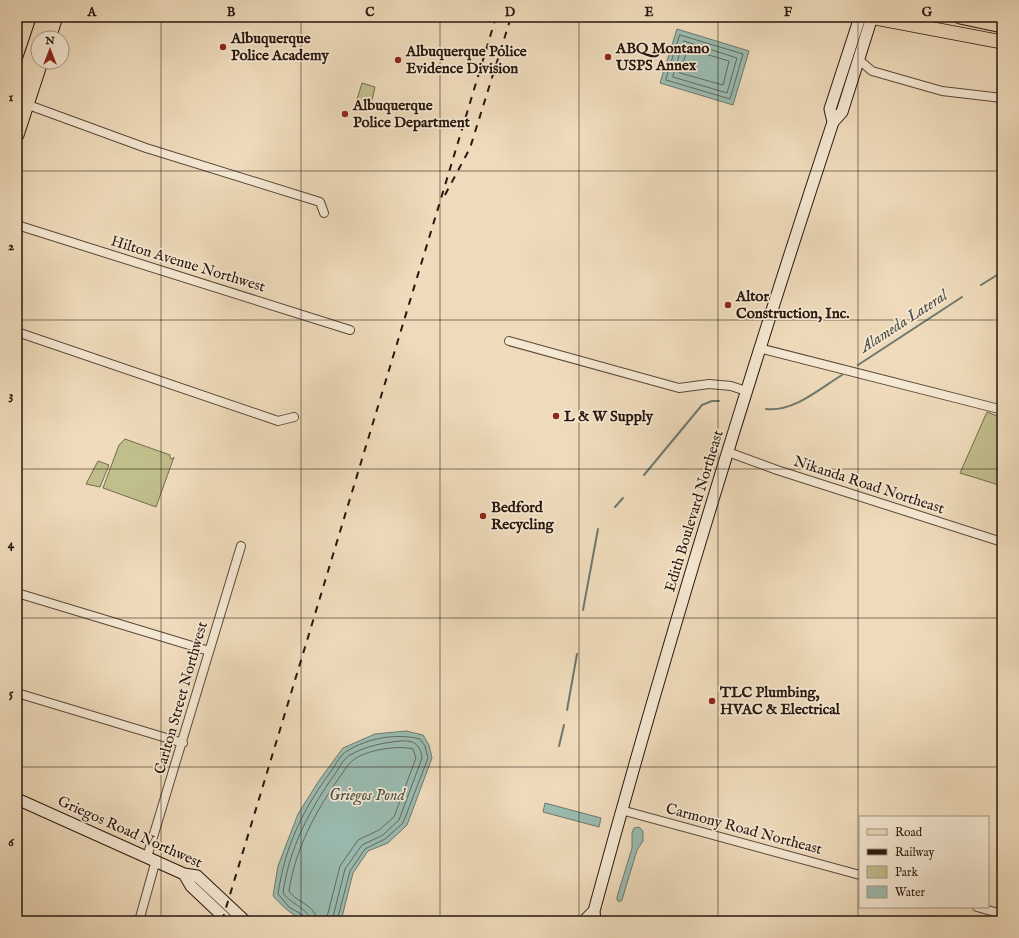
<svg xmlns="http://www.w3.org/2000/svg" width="1019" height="938" viewBox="0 0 1019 938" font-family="'IM FELL English',serif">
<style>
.green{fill:#c0be8b;stroke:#746a4c}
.water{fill:#9abbb0;stroke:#6d796f}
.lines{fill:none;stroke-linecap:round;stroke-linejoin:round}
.shore{stroke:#62695f;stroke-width:1}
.stream{stroke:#6d796f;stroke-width:2}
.street-casing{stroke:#5a4839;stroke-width:10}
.secondary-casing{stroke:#29170e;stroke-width:13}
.primary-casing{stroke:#29170e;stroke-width:15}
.street{stroke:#f5e8d3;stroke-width:8}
.secondary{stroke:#f5e8d3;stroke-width:11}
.primary{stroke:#efdbbb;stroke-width:13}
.rail{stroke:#29170e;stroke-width:2;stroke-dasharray:7 7;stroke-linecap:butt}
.grid{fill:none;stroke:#29170e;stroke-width:1;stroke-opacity:0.55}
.poi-dot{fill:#8f2418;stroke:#f5e8d3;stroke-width:1.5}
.labels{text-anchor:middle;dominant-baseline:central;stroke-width:3.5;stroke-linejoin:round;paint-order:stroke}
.poi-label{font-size:15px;font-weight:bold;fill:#29170e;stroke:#f5e8d3;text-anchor:start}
.street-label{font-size:15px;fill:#29170e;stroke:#f5e8d3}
.water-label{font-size:16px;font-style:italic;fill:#515047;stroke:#f5e8d3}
.neatline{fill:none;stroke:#29170e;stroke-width:1.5}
.grid-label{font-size:13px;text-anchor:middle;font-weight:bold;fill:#29170e}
</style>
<rect width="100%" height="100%" fill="#efdbbb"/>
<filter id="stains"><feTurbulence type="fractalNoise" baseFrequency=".005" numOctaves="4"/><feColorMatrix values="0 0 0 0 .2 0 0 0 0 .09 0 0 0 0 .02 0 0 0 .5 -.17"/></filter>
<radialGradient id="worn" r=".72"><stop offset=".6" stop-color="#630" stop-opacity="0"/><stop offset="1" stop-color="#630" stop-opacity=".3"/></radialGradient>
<path class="green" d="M362,83L375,87L372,100L354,109Z
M987,412L1002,418V486L960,473Z
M125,439L170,455V458L173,459L174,457L156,507L103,488L119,445Z
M98,461L109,465L100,487L86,484Z"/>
<path class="water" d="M677,29L749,51L733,105L660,83Z
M406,731L423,735L429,745L432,758L407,825L388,843L368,851L353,873L341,921C305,921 299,924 273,896L278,866L298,814L318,782L343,748L375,734Z
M545,803L601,818L599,827L543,812Z
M639,827L643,831V841L637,850L622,900L619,902L617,900V897L632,848V833L634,828Z"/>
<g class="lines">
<path class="shore" d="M680,35L743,54L730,99L666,80Z
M684,41L737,58L727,93L673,77Z
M688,49L729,61L723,85L680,73Z
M305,921L304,916L289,907L278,894C285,846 303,809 332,770C336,764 341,754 347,751C368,738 396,733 420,739L425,746L428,758L403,823L385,839L365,849L350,871L337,921
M311,921C310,910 291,904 283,893C289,849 309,810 335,774C339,768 344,758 350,755C366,746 382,743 400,741C414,740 420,744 422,758L399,820L383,835L362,845L345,869L332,921
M317,921C316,905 297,903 289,891C295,850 315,812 339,778C343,773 347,765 352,761C364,750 398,745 413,749L416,758L394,817L379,830L358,840L340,866L326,921"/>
<path class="stream" d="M17,25L20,17
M981,285L1002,272
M858,365L962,297
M766,409C794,412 819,389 842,375
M644,475L702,405L712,401H719
M615,507L623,498
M583,610L598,529
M567,710L577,654
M559,746L564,725"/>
<g class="street-casing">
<path id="street" d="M858,59L872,71L942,91L1002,98
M23,103L146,148L320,202L324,213
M17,225L350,330
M17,332L278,421L294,417
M509,341L679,388L709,384L731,386L746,391
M759,348L999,409
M728,452L777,470L1002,542
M17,593L209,651
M17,693L183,743
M621,810L860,875
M147,857C179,753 209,650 241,546
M977,907L1002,914
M139,921L156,860"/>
</g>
<g class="secondary-casing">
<path id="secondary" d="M833,122L830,109L860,17
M17,799L184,874L197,876L245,921
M184,874L191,886L228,921
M584,921L594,911
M595,921L594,911C666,646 747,383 833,122L842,112L872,17"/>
</g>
<g class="primary-casing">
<path id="primary" d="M870,17L1002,42
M960,17L1002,26
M49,38L56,17
M17,97L44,17
M17,135L41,62"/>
</g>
<use href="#street" class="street"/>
<use href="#secondary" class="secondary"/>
<use href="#primary" class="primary"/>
<path class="rail" d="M445,195L470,148L511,17
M222,921L496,17"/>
</g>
<path class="grid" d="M161,17V921M301,17V921M440,17V921M579,17V921M718,17V921M858,17V921M17,171H1002M17,320H1002M17,469H1002M17,618H1002M17,767H1002"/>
<g class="poi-dot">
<circle cx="223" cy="47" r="4"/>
<circle cx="608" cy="57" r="4"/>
<circle cx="398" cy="60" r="4"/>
<circle cx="345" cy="114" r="4"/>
<circle cx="728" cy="305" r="4"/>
<circle cx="556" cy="416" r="4"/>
<circle cx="483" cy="516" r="4"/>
<circle cx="712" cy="701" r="4"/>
</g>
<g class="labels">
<g class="poi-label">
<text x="231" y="38">Albuquerque<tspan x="231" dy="17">Police Academy</tspan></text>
<text x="616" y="48">ABQ Montano<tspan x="616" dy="17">USPS Annex</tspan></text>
<text x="406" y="51">Albuquerque Police<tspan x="406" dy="17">Evidence Division</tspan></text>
<text x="353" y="105">Albuquerque<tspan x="353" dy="17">Police Department</tspan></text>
<text x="736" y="296">Altor<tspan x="736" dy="17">Construction, Inc.</tspan></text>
<text x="564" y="416">L &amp; W Supply</text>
<text x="491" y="507">Bedford<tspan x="491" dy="17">Recycling</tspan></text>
<text x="720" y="692">TLC Plumbing,<tspan x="720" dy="17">HVAC &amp; Electrical</tspan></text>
</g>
<g class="street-label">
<text transform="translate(188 264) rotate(17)">Hilton Avenue Northwest</text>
<text transform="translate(869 485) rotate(18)">Nikanda Road Northeast</text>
<text transform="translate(694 511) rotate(-73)">Edith Boulevard Northeast</text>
<text transform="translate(181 698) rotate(-74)">Carlton Street Northwest</text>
<text transform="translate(744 829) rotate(15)">Carmony Road Northeast</text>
<text transform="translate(130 832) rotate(24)">Griegos Road Northwest</text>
</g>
<g class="water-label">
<text transform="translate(904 322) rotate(-33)">Alameda Lateral</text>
<text x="367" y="796">Griegos Pond</text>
</g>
</g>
<rect width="1019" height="938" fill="none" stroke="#efdbbb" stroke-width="44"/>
<rect x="859" y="816" width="130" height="92" fill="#f5e8d3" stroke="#a39484"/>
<rect x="867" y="829" width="20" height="6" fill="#efdbbb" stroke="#a39484"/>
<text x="895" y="836" font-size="12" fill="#29170e">Road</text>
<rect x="867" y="849" width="20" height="6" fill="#29170e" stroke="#a39484"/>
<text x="895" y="856" font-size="12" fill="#29170e">Railway</text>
<rect x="867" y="866" width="20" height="12" fill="#c0be8b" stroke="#a39484"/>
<text x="895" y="876" font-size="12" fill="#29170e">Park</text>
<rect x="867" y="886" width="20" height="12" fill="#9abbb0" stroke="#a39484"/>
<text x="895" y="896" font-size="12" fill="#29170e">Water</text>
<g transform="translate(50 50)"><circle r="19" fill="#f5e8d3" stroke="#a39484"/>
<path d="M0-3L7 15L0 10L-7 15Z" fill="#8f2418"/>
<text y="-6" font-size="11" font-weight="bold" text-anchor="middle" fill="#29170e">N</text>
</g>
<rect x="22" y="22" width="975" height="894" class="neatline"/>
<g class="grid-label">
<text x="92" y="16">A</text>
<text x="231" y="16">B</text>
<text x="370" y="16">C</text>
<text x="510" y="16">D</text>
<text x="649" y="16">E</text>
<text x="788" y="16">F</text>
<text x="927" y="16">G</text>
<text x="11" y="101">1</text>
<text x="11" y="250">2</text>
<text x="11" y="399">3</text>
<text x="11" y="548">4</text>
<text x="11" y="697">5</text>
<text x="11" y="846">6</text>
</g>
<rect width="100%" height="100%" filter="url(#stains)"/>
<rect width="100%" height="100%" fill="url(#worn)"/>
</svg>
